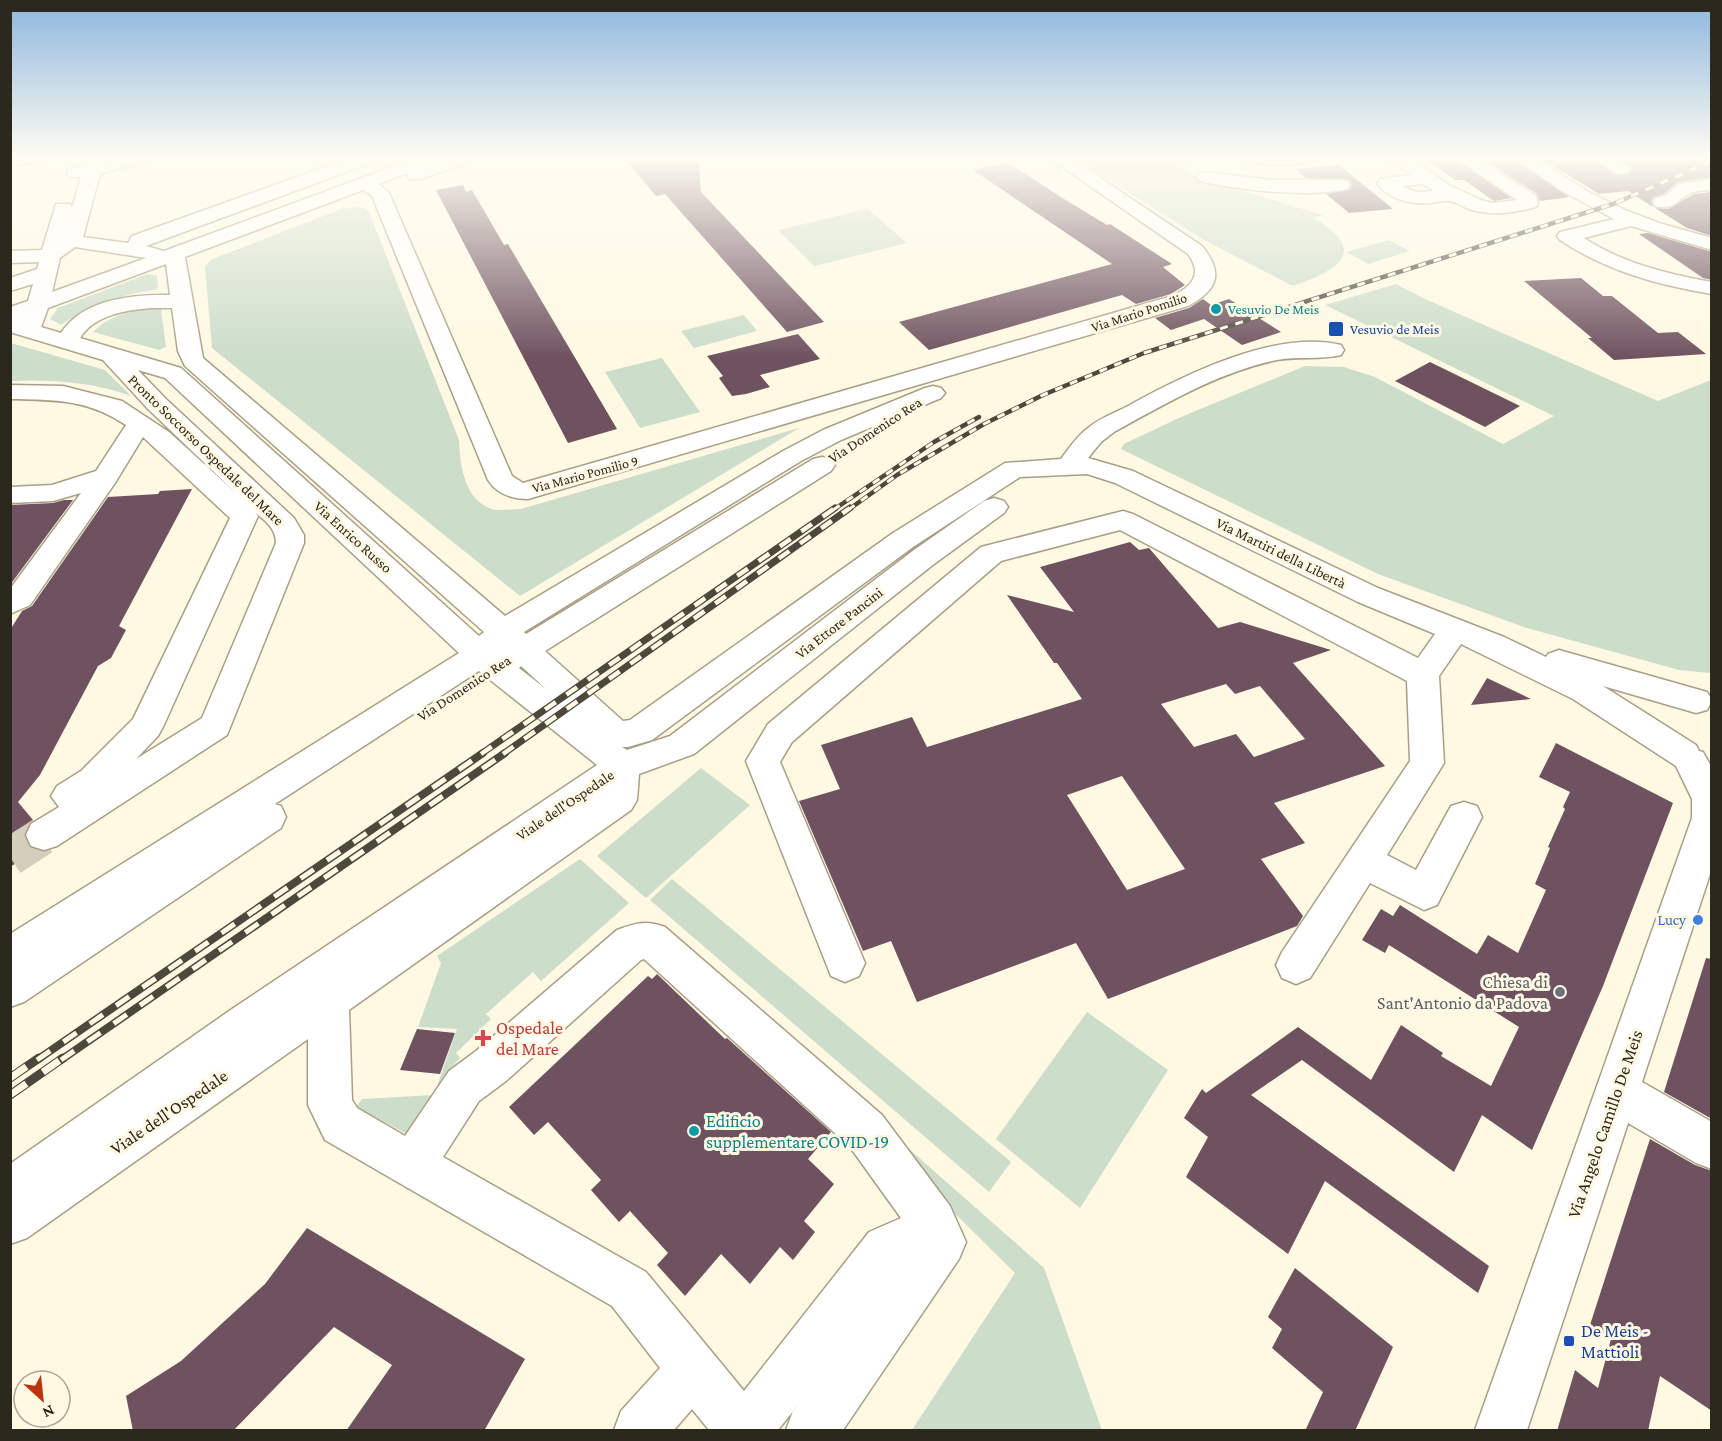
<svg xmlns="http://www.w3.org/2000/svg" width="1722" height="1441" viewBox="0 0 1722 1441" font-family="'Crimson Pro',serif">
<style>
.green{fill:#ccddca}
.building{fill:#6e525f;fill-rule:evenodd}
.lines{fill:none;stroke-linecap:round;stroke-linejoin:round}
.minor-tunnel-far1{stroke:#d5cebb;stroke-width:20;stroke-dasharray:20 10;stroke-linecap:butt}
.minor-tunnel{stroke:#d5cebb;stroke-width:38;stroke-dasharray:38 19;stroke-linecap:butt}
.minor-casing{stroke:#a89f86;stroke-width:3}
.minor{fill:#fff;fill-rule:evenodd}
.rail-far3-casing{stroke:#4c483c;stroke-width:4.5}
.rail-far2-casing{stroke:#4c483c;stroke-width:7}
.rail-far1-casing{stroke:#4c483c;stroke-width:8}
.rail-casing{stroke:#4c483c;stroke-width:9}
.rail-far3{stroke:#fff8e2;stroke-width:3;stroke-dasharray:8;stroke-linecap:butt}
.rail-far2{stroke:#fff8e2;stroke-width:4.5;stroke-dasharray:13;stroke-linecap:butt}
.rail-far1{stroke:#fff8e2;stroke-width:5;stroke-dasharray:16;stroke-linecap:butt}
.rail{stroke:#fff8e2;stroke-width:7;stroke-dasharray:20;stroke-linecap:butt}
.culture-dot{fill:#0f9aa8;stroke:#fff8e2;stroke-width:2}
.transit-dot{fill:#1a4fb4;stroke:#fff8e2;stroke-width:2}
.shop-dot{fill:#3f7fe0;stroke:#fff8e2;stroke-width:2}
.worship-dot{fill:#6b7280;stroke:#fff8e2;stroke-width:2}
.health-dot{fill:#e0444e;stroke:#fff8e2;stroke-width:2}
.labels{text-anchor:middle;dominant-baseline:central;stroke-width:6;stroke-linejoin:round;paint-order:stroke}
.far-culture-label{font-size:14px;fill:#0d838f;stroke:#fff8e2;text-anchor:start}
.far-street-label{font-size:14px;fill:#2b281e;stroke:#fff8e2}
.far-transit-label{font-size:14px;fill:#164399;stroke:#fff8e2;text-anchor:start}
.street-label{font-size:15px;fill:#2b281e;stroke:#fff8e2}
.shop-label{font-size:15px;fill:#366cbe;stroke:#fff8e2;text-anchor:end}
.near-worship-label{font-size:18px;fill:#5b616d;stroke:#fff8e2;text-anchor:end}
.near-health-label{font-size:18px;fill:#be3a42;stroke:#fff8e2;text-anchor:start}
.near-street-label{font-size:18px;fill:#2b281e;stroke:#fff8e2}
.near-culture-label{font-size:18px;fill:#0d838f;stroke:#fff8e2;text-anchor:start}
.near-transit-label{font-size:18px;fill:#164399;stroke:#fff8e2;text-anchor:start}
</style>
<rect width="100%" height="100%" fill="#fff8e2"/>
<path class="green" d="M1072,157H1185L1187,161L1176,163L1196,177L1323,215L1314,218C1372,253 1335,271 1293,286L1206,241Z
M354,207L364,208L369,212L459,440C460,465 464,500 492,509C500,511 513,509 521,509L799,428L520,596L212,348L205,267L210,260L339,210Z
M868,209L907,243L814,266L778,230Z
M1389,240L1410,251L1368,264L1347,252Z
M147,274L157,276L158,289C122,295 90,304 61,325L50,319L58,308Z
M1396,284L1425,299L1658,401L1711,380V671L1709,673L1679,670L1527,628L1378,574L1121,449L1124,444L1181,417L1305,366L1344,367L1375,377L1503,444L1554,416L1325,305Z
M146,309H161L166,347L159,350L93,332C108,317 125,312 146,309Z
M744,315L757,331L694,348L681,331Z
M11,343L105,370L131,396C93,382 51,379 11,381Z
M662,358L700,412L640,428L605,372Z
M701,768L750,805L646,898L597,856Z
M580,859L629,903L541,981L533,972L486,1014L491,1019L456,1053L460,1058L451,1068L456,1073L409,1135L356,1107L362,1099L434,1095L457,1029L418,1027L441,963L437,956Z
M672,879L1011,1162L989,1192L650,900Z
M1087,1012L1168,1070L1080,1208L996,1139Z
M901,1142L1044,1268L1102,1430H912L1015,1273L893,1152Z"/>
<path class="building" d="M623,157H698L701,192L824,322L787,332L665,194L656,196Z
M1422,157H1453L1511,198L1494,201L1464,180H1455Z
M1480,157H1511L1569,197L1540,201L1537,194Z
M1538,157H1591L1616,175H1628L1633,169L1618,157H1712V177L1678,182L1664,194L1653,197L1651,201L1653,207L1628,191L1599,194Z
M1007,162L1064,199L1107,225L1110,224L1172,264L1163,267L1185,285L1171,294L1136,304L1122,295L929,350L899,322L1112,264L973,170Z
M1339,165L1393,209L1349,213L1326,194L1349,190L1352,185L1349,180L1306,178L1296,169Z
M463,185L466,192L472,190L504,245L508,244L617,429L568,443L436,190Z
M1712,192V236L1687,228L1655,208L1668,209L1694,194Z
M1648,233L1712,252V280L1703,278L1639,234Z
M1581,278L1603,296H1612L1658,333L1678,332L1706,354L1614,360L1588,338H1592L1524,281Z
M1203,299L1211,305L1229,299L1281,332L1242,345L1204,319L1171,330L1155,318L1189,308Z
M798,334L820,359L760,375L770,387L746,394L732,396L719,378L723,376L707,356Z
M1430,362L1520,406L1485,427L1395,381Z
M192,489L119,626L126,630L111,658L98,666L40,775L18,802L33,820L29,823L24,836L29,847L37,850L10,867V630L22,611L32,606L108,497L158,494L160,491Z
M64,500H73L10,585V505L53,503Z
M1130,542L1139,550L1149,548L1218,628L1240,622L1331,650L1293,663L1385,766L1274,803L1305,843L1261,859L1303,916L1297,926L1108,999L1076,943L917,1002L891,941L863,951L799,801L840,789L821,745L912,717L927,747L1082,699L1057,663H1054L1007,595L1074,612L1040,567ZM1226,684L1235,694L1260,686L1305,739L1254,757L1236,734L1194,747L1161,704ZM1122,776L1185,869L1127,890L1067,795Z
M1487,678L1531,699L1471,705Z
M1556,743L1673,803L1603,986L1532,1150L1482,1115L1454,1172L1302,1060L1251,1095L1489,1266L1478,1293L1325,1181L1288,1254L1186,1177L1208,1137L1184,1118L1202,1089L1206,1093L1298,1027L1371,1080L1401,1025L1443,1053L1441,1056L1491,1086L1519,1027L1389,945L1385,953L1362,940L1381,909L1393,916L1400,905L1477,954L1488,935L1518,953L1546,890L1535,884L1550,848L1548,847L1565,809L1563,807L1570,792L1539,777Z
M1706,958L1712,959V1119L1664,1092Z
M657,974L725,1039L727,1038L831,1132L808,1159L834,1184L804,1221L815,1232L793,1260L780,1247L750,1284L721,1254L685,1296L657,1265L668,1253L630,1211L619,1222L591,1190L601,1180L548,1122L534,1135L509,1107L648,976L652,979Z
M417,1029L455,1033L440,1074L400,1070Z
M1650,1139L1695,1165L1712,1171V1411L1660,1376L1648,1431H1557L1575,1370L1598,1388L1611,1339L1590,1325Z
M307,1228L525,1359L484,1431H346L392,1365L334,1327L233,1431H133L126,1396L181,1361L265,1284Z
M1295,1268L1393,1347L1355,1431H1305L1323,1392L1272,1348L1282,1329L1268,1317Z"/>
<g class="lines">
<path class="minor-tunnel-far1" d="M331,157L337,160"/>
<path class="minor-tunnel" d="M10,857L44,835"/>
<g class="minor-casing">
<path id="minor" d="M10,157H47L44,161L10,166Z
M87,157H105L103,163L122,157H149L146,161L100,174L83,237L128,243L132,236L353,157H379L376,161L146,246L164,251L419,157H444L442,159L473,157L470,161L421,179H409L407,173L379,184L389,193L512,476L523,483L1172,296C1192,287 1203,274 1188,254L1048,157H1069L1202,246C1224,273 1218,290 1188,306L528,499C512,499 497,494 488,480L372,196L363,190L185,257L203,358L505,616L783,451L823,430L925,388L933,386L941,388L945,393L941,398L841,440L801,461L524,632L526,634L813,459L822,457L831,459L835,465L831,471L545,651L623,721L630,720L893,533L1005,463L1061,459C1069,448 1077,436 1088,428C1099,418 1115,413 1128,406C1184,375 1276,329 1341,345L1344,350L1341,355C1321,360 1298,356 1277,360C1219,372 1165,404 1114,432L1101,442L1088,458L1133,471L1378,588L1504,637L1546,657L1548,654L1559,650L1707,692L1712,700L1707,710L1696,713L1603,686L1696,745L1699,751L1703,752L1712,768V868L1642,1082L1712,1122V1169L1696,1163L1628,1123L1527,1430H1475L1692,818V799L1676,766L1573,699L1461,644L1439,676L1444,763L1387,855L1416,870L1451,806L1464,802L1477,806L1482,817L1437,905L1424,910L1370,883L1310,978L1296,984L1282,978L1276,965L1282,952L1410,761L1407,681L1120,530L1001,561L792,742L780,762L865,963L859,976L845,982L831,976L746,761L768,724L981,547L1123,511L1133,514L1418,658L1435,634L1358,602L1115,483L1087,474L1020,477L913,547L652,740L628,747H622L627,750L670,736L914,550L984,501L994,498L1004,501L1008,507L1004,513L934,564L694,754L639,774L637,800L631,810L349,1010L352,1100L357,1108L405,1136L449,1071L476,1051L617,930C636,923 646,920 665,927L882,1115L950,1206L966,1242L959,1259L843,1430H786L793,1411L802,1400L778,1430H709L692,1409L674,1430H614L621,1411L660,1368L612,1306L325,1140L308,1105V1039L27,1238L10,1244V1164L232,1009L597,765L479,671L275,804L281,806L286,817L281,828L24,1002L10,1007V934L459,653L165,378L138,370L166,399L294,518L304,535V543L227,735L57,846L44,850L31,846L26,835L31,824L59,807L51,796L57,786L81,771L133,719L230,518L143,437L115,483L30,605L10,614V589L81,493L53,501L10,503V487L52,485L96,471L126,425C87,399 56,400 10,399V385L63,386L122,401L169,432L237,494L148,409L103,360L10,332V307L28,301L33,284L10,291V278L37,269L39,262L10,263V251L42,250L56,204H70L72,208L81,177H69L66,173L69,169L85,166ZM75,247L146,258L52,292L60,258ZM166,264L170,295C134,294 82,299 61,333L41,327L48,308ZM151,308H172L178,351L185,366L484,632L479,636L181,368L80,338C94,315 126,310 151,308ZM255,512C265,521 276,528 276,543L202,718L136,759L158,736L163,727L258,516ZM521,666L546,689L519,668ZM644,959L850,1147L901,1218L869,1232L744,1391L646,1272L443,1157L479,1101L506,1081L641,960Z
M1242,157H1315L1312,161C1290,166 1267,166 1245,161Z
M1389,157H1409L1449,185L1481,200L1492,203L1517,200L1455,157H1476L1536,196L1538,203L1536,207C1513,213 1495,216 1472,210C1464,208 1457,202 1450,201C1445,200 1437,202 1431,203C1412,205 1389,200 1377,183L1380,179L1411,175ZM1423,184L1434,191L1416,192L1402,186Z
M1513,157H1534L1587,191L1625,210L1659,223L1712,238V250L1631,226L1584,238C1622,263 1667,274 1712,282V294C1658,285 1606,271 1560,240L1557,236L1560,232L1614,219L1562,191Z
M1593,157H1614L1631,169L1628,173H1616Z
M1206,172L1273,180H1341L1347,181L1350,185L1347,189C1310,198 1237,190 1200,181L1197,177L1200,173Z
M1712,179V190C1705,190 1697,190 1691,193C1676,199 1677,211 1655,206L1653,202L1655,198L1665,196L1679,184Z"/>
</g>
<use href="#minor" class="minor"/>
<g class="rail-far3-casing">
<path id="rail-far3" d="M833,510L934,442L979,417
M848,510L897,475L984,424L1043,395L1144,353L1613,204L1712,161"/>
</g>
<g class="rail-far2-casing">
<path id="rail-far2" d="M481,754L835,508
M503,754L850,508"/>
</g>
<g class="rail-far1-casing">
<path id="rail-far1" d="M37,1060L483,753
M61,1060L505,753"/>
</g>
<g class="rail-casing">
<path id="rail" d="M10,1078L39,1058
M10,1095L63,1058"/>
</g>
<use href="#rail-far3" class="rail-far3"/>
<use href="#rail-far2" class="rail-far2"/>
<use href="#rail-far1" class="rail-far1"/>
<use href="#rail" class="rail"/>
</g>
<linearGradient id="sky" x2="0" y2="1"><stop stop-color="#8db6de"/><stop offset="0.44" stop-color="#fffcf2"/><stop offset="1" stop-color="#fffcf2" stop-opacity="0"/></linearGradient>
<rect width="1722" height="359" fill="url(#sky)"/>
<g class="culture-dot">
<circle cx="1216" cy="309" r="6"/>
<circle cx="694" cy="1131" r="6"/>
</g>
<g class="transit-dot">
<rect x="1328" y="321" width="16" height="16" rx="3"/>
<rect x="1563" y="1335" width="12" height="12" rx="3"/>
</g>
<circle class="shop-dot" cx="1698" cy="920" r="6"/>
<circle class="worship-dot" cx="1560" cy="992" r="6"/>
<path class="health-dot" d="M480 1029h6v6h6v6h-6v6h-6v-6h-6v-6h6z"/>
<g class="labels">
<g class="far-culture-label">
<text x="1228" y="309">Vesuvio De Meis</text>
</g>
<g class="far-street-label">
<text transform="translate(1139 312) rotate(-18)">Via Mario Pomilio</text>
<text transform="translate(585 474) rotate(-15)">Via Mario Pomilio 9</text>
</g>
<g class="far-transit-label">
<text x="1350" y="329">Vesuvio de Meis</text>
</g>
<g class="street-label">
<text transform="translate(875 430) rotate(-33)">Via Domenico Rea</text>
<text transform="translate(206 450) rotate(44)">Pronto Soccorso Ospedale del Mare</text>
<text transform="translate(353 537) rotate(42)">Via Enrico Russo</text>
<text transform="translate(1281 553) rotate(26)">Via Martiri della Libertà</text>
<text transform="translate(839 623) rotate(-38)">Via Ettore Pancini</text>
<text transform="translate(464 688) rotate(-33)">Via Domenico Rea</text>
<text transform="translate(565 805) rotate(-34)">Viale dell'Ospedale</text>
</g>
<g class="shop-label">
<text x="1686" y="920">Lucy</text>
</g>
<g class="near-worship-label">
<text x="1548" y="982">Chiesa di<tspan x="1548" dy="21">Sant'Antonio da Padova</tspan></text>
</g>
<g class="near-health-label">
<text x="496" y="1028">Ospedale<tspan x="496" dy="21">del Mare</tspan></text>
</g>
<g class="near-street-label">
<text transform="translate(169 1112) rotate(-34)">Viale dell'Ospedale</text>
<text transform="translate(1605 1124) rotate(-71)">Via Angelo Camillo De Meis</text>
</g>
<g class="near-culture-label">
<text x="706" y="1121">Edificio<tspan x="706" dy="21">supplementare COVID-19</tspan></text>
</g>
<g class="near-transit-label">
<text x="1581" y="1331">De Meis -<tspan x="1581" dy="21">Mattioli</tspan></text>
</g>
</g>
<rect width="1722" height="1441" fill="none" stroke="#2b281e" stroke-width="24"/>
<g transform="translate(42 1399) rotate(153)"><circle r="28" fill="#fff8e2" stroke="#aaa594" stroke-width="1.5"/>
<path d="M0-4.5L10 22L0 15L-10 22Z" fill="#be3413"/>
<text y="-9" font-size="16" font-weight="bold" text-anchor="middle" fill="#2b281e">N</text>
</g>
</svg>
